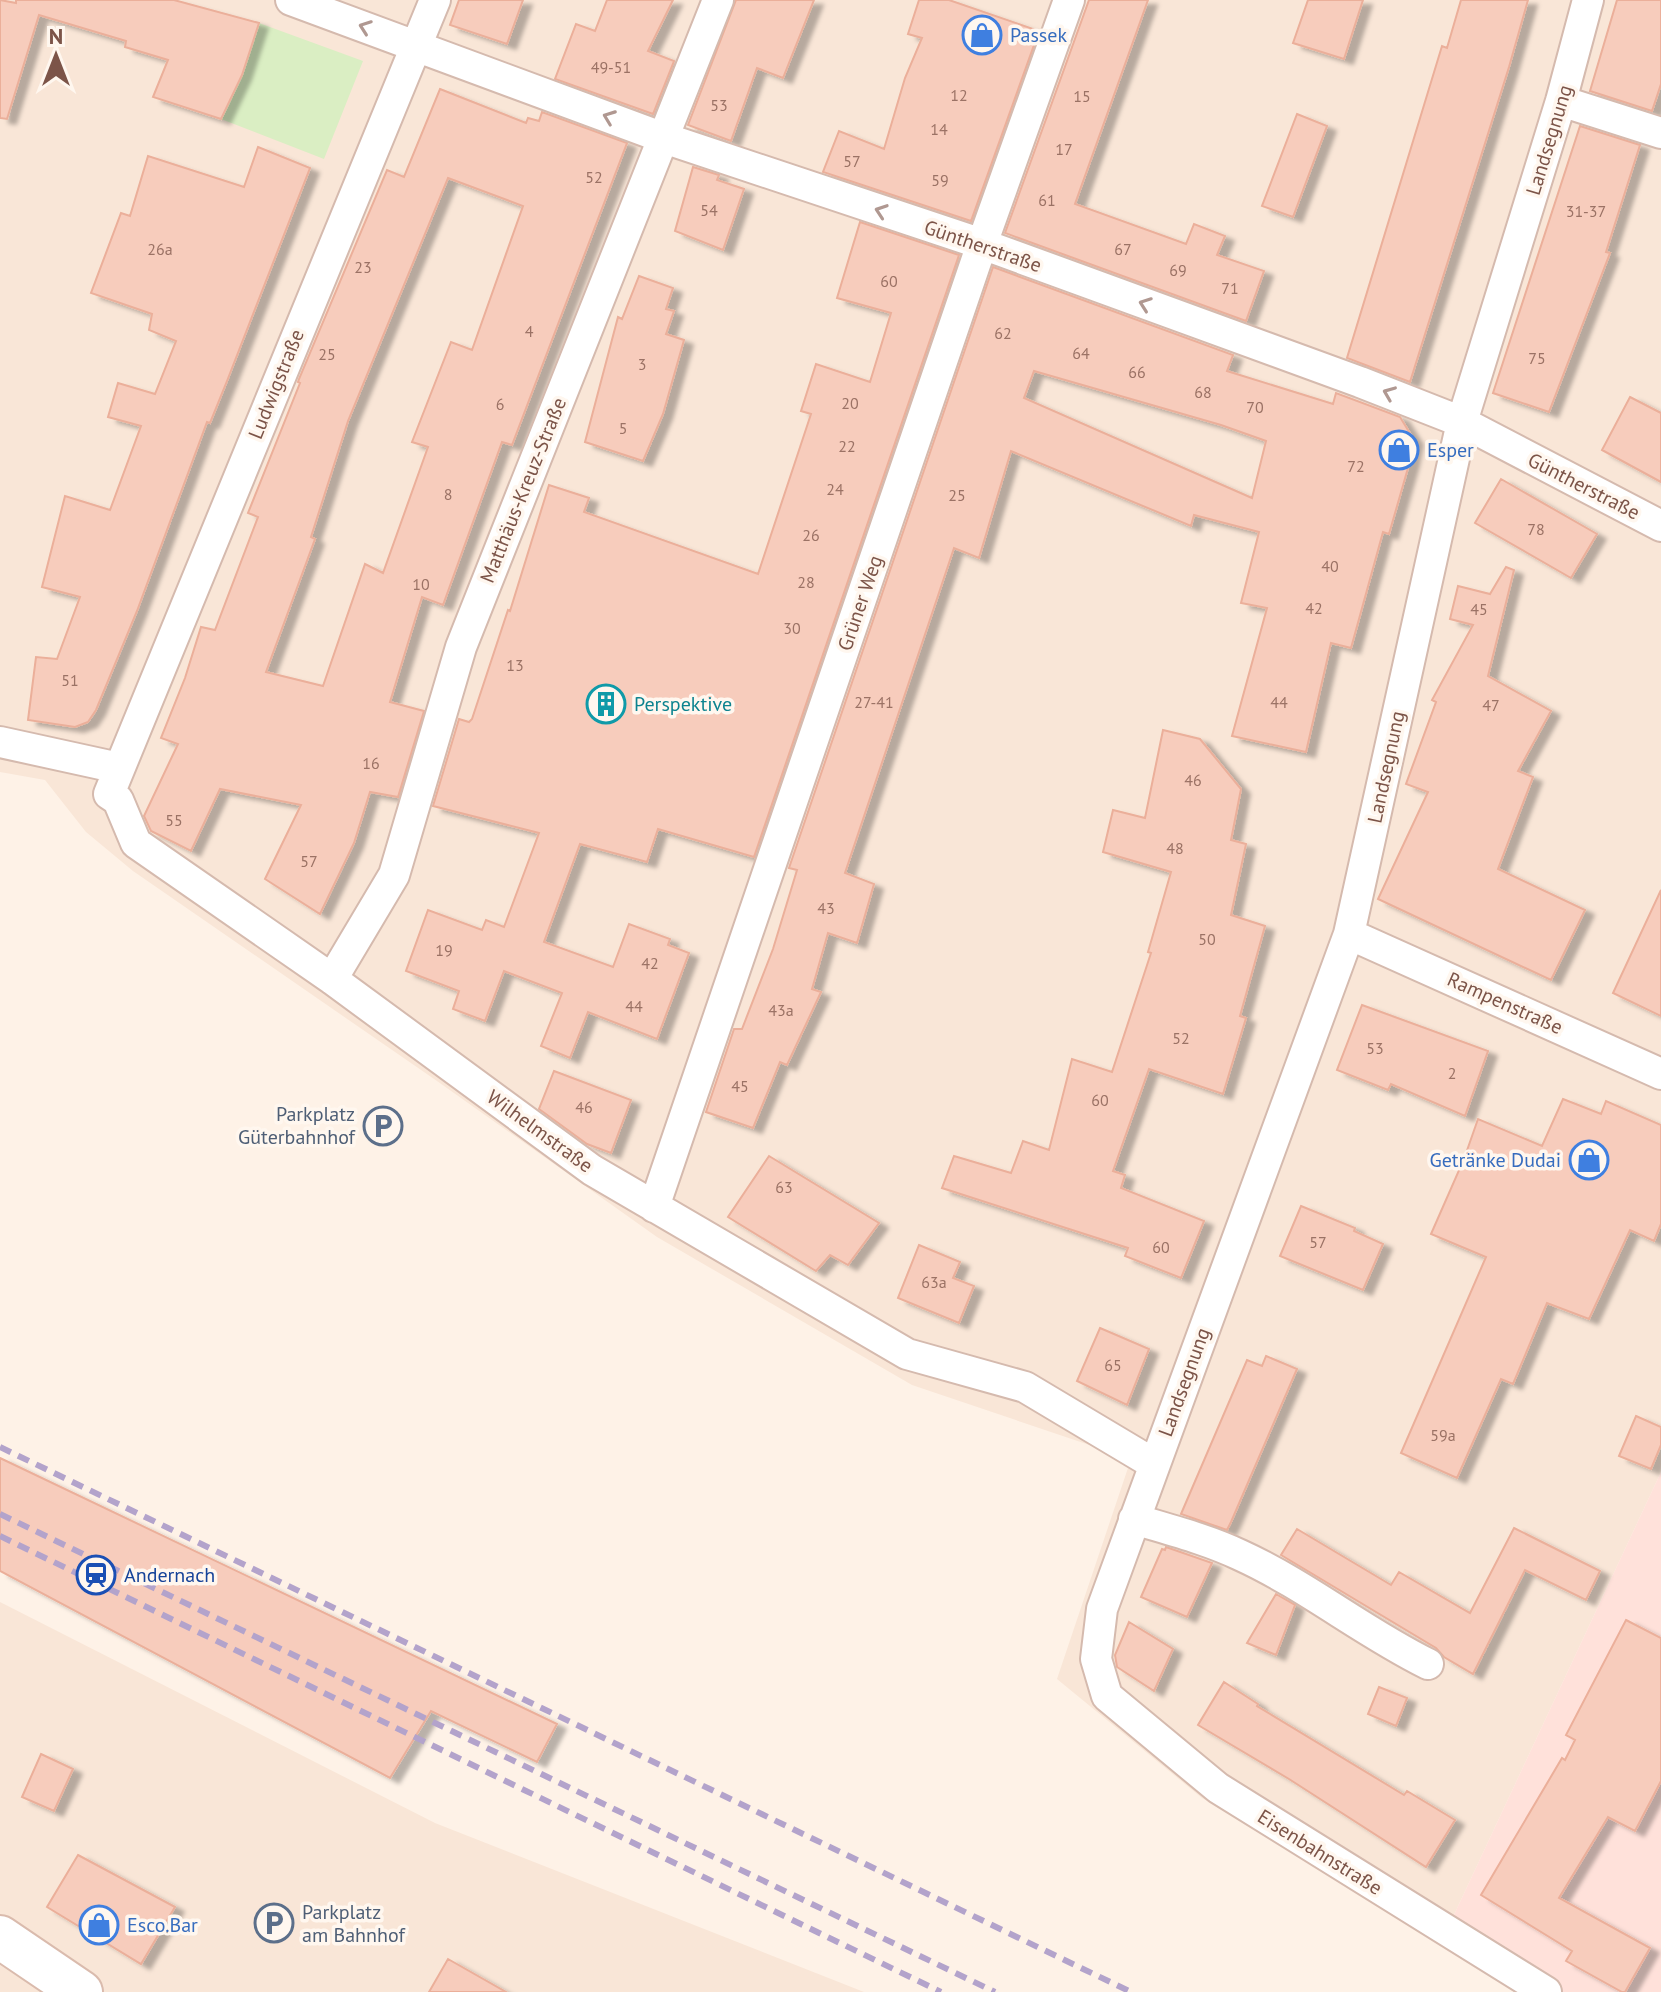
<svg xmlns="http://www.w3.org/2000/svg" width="1661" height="1992" viewBox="0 0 1661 1992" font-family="'PT Sans',sans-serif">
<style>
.residential{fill:#f9e6d7}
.commercial{fill:#ffe1da}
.green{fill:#daeec3}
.building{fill:#f7ccbc;stroke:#ebaf9a;stroke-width:2;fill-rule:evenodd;filter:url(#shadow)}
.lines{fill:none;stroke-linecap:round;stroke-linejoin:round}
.street-casing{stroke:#d5baae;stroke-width:34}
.secondary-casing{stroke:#dabbad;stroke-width:46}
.street{stroke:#fff;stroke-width:30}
.secondary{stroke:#fff;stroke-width:42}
.rail{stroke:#b3a3cb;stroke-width:6;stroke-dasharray:12 8;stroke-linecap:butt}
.oneway{stroke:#b09891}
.labels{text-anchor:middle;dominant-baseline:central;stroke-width:7;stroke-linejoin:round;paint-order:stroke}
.number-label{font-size:16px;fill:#9b7265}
.shop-label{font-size:20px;fill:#366cbe;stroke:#fff7ef;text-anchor:start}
.street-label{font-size:20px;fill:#7c5448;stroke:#fff7ef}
.culture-label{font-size:20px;fill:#0d838f;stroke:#fff7ef;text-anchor:start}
.service-label{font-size:20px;fill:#4e5e75;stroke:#fff7ef;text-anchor:end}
.transit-label{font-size:20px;fill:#164399;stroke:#fff7ef;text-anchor:start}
</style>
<defs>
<filter id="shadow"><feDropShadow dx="9" dy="5" stdDeviation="2" flood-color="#0004"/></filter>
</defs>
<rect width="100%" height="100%" fill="#fef2e7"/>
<path class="residential" d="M0,0H1661V1472L1445,1934L1202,1798L1057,1679L1131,1459L912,1385L657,1237L437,1081L133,871L86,832L45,780L0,772Z
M0,1602L435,1823L864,1992H0Z"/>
<path class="commercial" d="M1661,1472V1992H1533L1445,1934Z"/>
<path class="green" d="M259,23L363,61L324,159L221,119L242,75Z"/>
<path class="building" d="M0,0L16,3V0H174L259,23L242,75L221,119L153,97L168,60L125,47L126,41L39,15L7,119L0,118Z
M459,0H523L507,44L450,25Z
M607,0H673L648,51L674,61L653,114L555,79L576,24L595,31Z
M736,0H814L783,78L757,68L731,141L688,125Z
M919,0H949L1039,31L971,221L823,172L839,131L884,149L905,78L922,38L908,34Z
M1089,0H1148L1075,204L1186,244L1194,224L1225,236L1217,255L1264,271L1246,321L1005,233Z
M1308,0H1363L1344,59L1293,43Z
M1461,0H1528L1509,67L1410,382L1347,358L1442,46L1447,48Z
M1617,0H1661V84L1652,111L1590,91Z
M440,89L526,123L528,118L539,121L542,112L627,143L512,445L502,442L443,605L422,597L390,702L424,711L398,797L370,792L354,843L320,914L265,879L301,805L220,789L191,851L151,831L144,816L178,744L161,738L185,678L201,627L215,630L258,517L248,513L300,383L298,382L299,379L387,170L404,177ZM448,178L523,206L472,350L451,342L412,442L428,447L383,573L365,564L323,686L266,672L315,539L311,537L348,421Z
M1297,114L1327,126L1293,217L1262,206Z
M1580,126L1640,145L1606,252L1610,253L1549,412L1493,393Z
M258,147L310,168L227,381L210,423L207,422L137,611L96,710L88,722L75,727L28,720L36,657L57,659L80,597L42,587L65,496L110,510L141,426L108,417L118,383L155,394L176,341L149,330L152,314L91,293L121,213L130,216L148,156L244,187Z
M693,167L719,175L717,180L744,189L723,250L675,231Z
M860,222L959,255L754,857L658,829L647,862L580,844L544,942L613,967L629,924L670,939L668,945L689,953L657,1039L588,1012L570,1058L541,1046L562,993L504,971L485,1021L453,1009L459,991L406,971L428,910L482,930L486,920L504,927L539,833L433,806L459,719L469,722L472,719L508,610L510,611L549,485L589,498L584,512L758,574L811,414L801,411L816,364L870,382L891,313L837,298Z
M993,267L1233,355L1227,371L1333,404L1336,393L1400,417L1414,440L1410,461L1389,534L1383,532L1351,648L1331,643L1306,752L1232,736L1267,608L1241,603L1259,532L1194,515L1191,526L1011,451L979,558L954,548L845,873L874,884L857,943L828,933L812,989L821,992L787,1065L780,1062L753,1128L706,1112L734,1029H742L773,949L797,870L789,868ZM1034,371L1221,425L1266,441L1252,498L1024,398Z
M639,276L673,288L666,309L674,311L666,334L684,340L663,414L643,461L585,442L618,317L622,319Z
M1630,397L1661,413V482L1602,450Z
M1501,479L1597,534L1571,578L1475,523Z
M1506,567L1514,570L1488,676L1551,711L1518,771L1533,777L1498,869L1585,910L1551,980L1378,899L1428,792L1406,784L1436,702L1432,700L1473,625L1450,619L1458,586L1490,594Z
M1163,730L1200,739L1241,789L1231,840L1246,844L1231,915L1265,926L1240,1016L1246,1018L1223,1094L1149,1069L1113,1171L1125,1175L1121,1188L1204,1221L1181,1278L1125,1256L1128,1248L942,1188L954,1156L1011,1173L1023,1141L1049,1150L1072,1059L1112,1072L1151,953L1148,952L1171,872L1103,852L1113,810L1145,818Z
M1661,890V1016L1613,993Z
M1362,1005L1488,1051L1465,1116L1391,1084L1388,1090L1337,1070Z
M554,1071L631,1100L611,1153L587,1144L539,1109Z
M1563,1099L1601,1114L1606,1101L1661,1125V1224L1654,1241L1630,1230L1589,1319L1547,1303L1513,1384L1501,1379L1457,1478L1401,1453L1486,1257L1431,1234L1464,1159L1478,1119L1542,1146Z
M769,1156L879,1223L848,1265L830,1255L816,1271L728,1217Z
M1301,1206L1355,1228L1354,1231L1383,1244L1363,1290L1280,1256Z
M919,1245L960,1262L953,1278L974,1286L959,1323L898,1298Z
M1100,1328L1149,1349L1127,1405L1077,1381Z
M1266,1356L1297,1369L1231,1522L1227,1530L1181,1514L1247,1360L1262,1366Z
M1636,1416L1661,1427V1445L1651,1469L1619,1456Z
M0,1458L557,1724L537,1762L431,1711L390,1778L0,1571Z
M1514,1528L1600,1571L1586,1600L1525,1570L1473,1674L1444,1657L1436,1648L1281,1555L1297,1529L1391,1585L1399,1572L1470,1613Z
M1166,1547L1212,1563L1187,1617L1141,1597L1162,1549L1165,1550Z
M1276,1594L1295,1605L1276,1655L1247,1643Z
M1626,1620L1661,1638V1781L1635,1831L1608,1817L1559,1898L1650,1948L1625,1992H1622L1566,1961L1572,1951L1481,1895L1562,1758L1565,1760L1575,1740L1566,1735Z
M1129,1622L1173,1649L1154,1691L1117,1667L1115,1655Z
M1224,1682L1258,1704L1257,1706L1404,1795L1407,1791L1455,1820L1426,1867L1289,1779L1198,1725Z
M1379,1687L1407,1698L1396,1726L1368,1714Z
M41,1754L73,1769L54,1811L22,1797Z
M78,1855L175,1907L141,1964L47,1907Z
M448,1959L506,1992H429Z"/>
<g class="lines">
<g class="street-casing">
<path id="street" d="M291,0L664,138L982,244L1360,382L1462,422L1661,526
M435,0L109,794L118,800L136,843L332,979L592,1170L907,1354L1025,1387L1154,1464
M1561,101L1661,133
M0,742L119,768
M1349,934L1661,1074
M332,979L394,875L461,647L718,0
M654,1207L982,244L1069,0
M1134,1519C1170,1530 1206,1539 1240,1555C1306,1585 1363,1632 1428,1664
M1546,1992L1218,1788L1107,1696L1096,1659L1102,1609L1349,934L1462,422L1561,101L1588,0"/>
</g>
<g class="secondary-casing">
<path id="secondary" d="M0,1937L81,1992"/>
</g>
<use href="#street" class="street"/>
<use href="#secondary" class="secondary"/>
<path class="rail" d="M0,1447L1131,1992
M0,1514L995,1992
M0,1536L941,1992"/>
</g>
<defs><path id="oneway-chevron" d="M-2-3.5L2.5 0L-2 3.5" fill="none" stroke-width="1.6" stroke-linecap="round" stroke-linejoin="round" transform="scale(2)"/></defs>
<g class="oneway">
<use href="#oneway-chevron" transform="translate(365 27) rotate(-160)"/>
<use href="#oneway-chevron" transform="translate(609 117) rotate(-159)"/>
<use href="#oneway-chevron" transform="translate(881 211) rotate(-161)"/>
<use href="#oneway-chevron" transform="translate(1145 304) rotate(-160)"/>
<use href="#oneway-chevron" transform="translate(1389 393) rotate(-158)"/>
</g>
<defs>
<g id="shop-ring" transform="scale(2)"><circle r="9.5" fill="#fff7ef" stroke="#3f7fe0" stroke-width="1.5"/><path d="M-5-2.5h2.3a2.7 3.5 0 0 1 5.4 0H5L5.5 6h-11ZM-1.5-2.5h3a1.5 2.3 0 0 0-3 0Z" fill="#3f7fe0"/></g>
<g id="building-ring" transform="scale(2)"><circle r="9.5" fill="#fff7ef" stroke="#0f9aa8" stroke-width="1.5"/><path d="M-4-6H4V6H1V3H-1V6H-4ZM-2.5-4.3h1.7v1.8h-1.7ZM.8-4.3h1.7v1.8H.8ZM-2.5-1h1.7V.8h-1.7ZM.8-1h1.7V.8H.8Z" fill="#0f9aa8"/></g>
<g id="parking-ring" transform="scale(2)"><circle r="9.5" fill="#fff7ef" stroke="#5c6f8a" stroke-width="1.5"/><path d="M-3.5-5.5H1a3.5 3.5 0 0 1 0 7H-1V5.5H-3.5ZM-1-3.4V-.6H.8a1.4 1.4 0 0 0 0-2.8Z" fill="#5c6f8a"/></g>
<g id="station-ring" transform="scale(2)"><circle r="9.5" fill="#fff7ef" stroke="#1a4fb4" stroke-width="1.5"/><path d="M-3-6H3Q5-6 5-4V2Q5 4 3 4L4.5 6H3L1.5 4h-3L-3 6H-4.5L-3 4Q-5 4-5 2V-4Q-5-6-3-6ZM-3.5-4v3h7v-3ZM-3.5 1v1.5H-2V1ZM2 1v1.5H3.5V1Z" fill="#1a4fb4"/></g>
</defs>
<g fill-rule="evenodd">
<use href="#shop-ring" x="982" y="35"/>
<use href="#shop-ring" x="1399" y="450"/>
<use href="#building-ring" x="606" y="704"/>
<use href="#parking-ring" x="383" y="1126"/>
<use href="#shop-ring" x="1589" y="1160"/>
<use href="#station-ring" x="96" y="1575"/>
<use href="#parking-ring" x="274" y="1923"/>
<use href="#shop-ring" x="99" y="1925"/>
</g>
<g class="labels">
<g class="number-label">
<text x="611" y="67">49-51</text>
<text x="959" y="95">12</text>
<text x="1082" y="96">15</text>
<text x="719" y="105">53</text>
<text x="939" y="129">14</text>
<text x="1064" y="149">17</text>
<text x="852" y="161">57</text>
<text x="594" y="177">52</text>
<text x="940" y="180">59</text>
<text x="1047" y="200">61</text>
<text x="709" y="210">54</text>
<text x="1586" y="211">31-37</text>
<text x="160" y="249">26a</text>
<text x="1123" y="249">67</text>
<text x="363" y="267">23</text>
<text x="1178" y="270">69</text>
<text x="889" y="281">60</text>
<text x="1230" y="288">71</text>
<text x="529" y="331">4</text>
<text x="1003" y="333">62</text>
<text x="1081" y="353">64</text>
<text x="327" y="354">25</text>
<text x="1537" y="358">75</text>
<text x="642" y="364">3</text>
<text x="1137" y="372">66</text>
<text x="1203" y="392">68</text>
<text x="850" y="403">20</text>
<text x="500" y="404">6</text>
<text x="1255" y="407">70</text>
<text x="623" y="428">5</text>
<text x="847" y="446">22</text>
<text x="1356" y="466">72</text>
<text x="835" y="489">24</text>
<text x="448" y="494">8</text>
<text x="957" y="495">25</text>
<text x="1536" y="529">78</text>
<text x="811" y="535">26</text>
<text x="1330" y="566">40</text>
<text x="806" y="582">28</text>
<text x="421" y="584">10</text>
<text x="1314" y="608">42</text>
<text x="1479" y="609">45</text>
<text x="792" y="628">30</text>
<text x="515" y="665">13</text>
<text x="70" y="680">51</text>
<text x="874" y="702">27-41</text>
<text x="1279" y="702">44</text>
<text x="1491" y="705">47</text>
<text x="371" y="763">16</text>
<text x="1193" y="780">46</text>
<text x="174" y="820">55</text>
<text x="1175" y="848">48</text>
<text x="309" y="861">57</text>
<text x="826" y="908">43</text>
<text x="1207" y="939">50</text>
<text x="444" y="950">19</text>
<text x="650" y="963">42</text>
<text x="634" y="1006">44</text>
<text x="781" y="1010">43a</text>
<text x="1181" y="1038">52</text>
<text x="1375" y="1048">53</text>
<text x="1452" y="1073">2</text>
<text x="740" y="1086">45</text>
<text x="1100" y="1100">60</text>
<text x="584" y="1107">46</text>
<text x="784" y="1187">63</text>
<text x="1318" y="1242">57</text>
<text x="1161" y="1247">60</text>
<text x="934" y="1282">63a</text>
<text x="1113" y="1365">65</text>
<text x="1443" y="1435">59a</text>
</g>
<g class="shop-label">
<text x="1010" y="35">Passek</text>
<text x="1427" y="450">Esper</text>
<text x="1561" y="1160" text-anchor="end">Getränke Dudai</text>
<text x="127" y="1925">Esco.Bar</text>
</g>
<g class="street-label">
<text transform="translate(1549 140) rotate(-73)">Landsegnung</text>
<text transform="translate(983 246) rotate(19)">Güntherstraße</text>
<text transform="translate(276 384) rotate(-68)">Ludwigstraße</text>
<text transform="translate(1584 486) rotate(27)">Güntherstraße</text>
<text transform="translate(523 490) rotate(-68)">Matthäus-Kreuz-Straße</text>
<text transform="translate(860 603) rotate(-71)">Grüner Weg</text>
<text transform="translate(1386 767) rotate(-78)">Landsegnung</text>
<text transform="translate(1505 1003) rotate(24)">Rampenstraße</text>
<text transform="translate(540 1131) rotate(36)">Wilhelmstraße</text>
<text transform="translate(1184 1382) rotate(-70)">Landsegnung</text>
<text transform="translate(1320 1852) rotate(32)">Eisenbahnstraße</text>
</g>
<g class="culture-label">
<text x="634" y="704">Perspektive</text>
</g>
<g class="service-label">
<text x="355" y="1114">Parkplatz<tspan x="355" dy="23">Güterbahnhof</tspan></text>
<text x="302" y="1912" text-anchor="start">Parkplatz<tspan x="302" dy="23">am Bahnhof</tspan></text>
</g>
<g class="transit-label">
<text x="124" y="1575">Andernach</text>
</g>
</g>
<g transform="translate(56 56)" stroke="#fff7ef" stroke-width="6" paint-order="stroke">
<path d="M0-6L14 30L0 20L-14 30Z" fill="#7c5448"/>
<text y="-12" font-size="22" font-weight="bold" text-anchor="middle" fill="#7c5448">N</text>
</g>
</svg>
